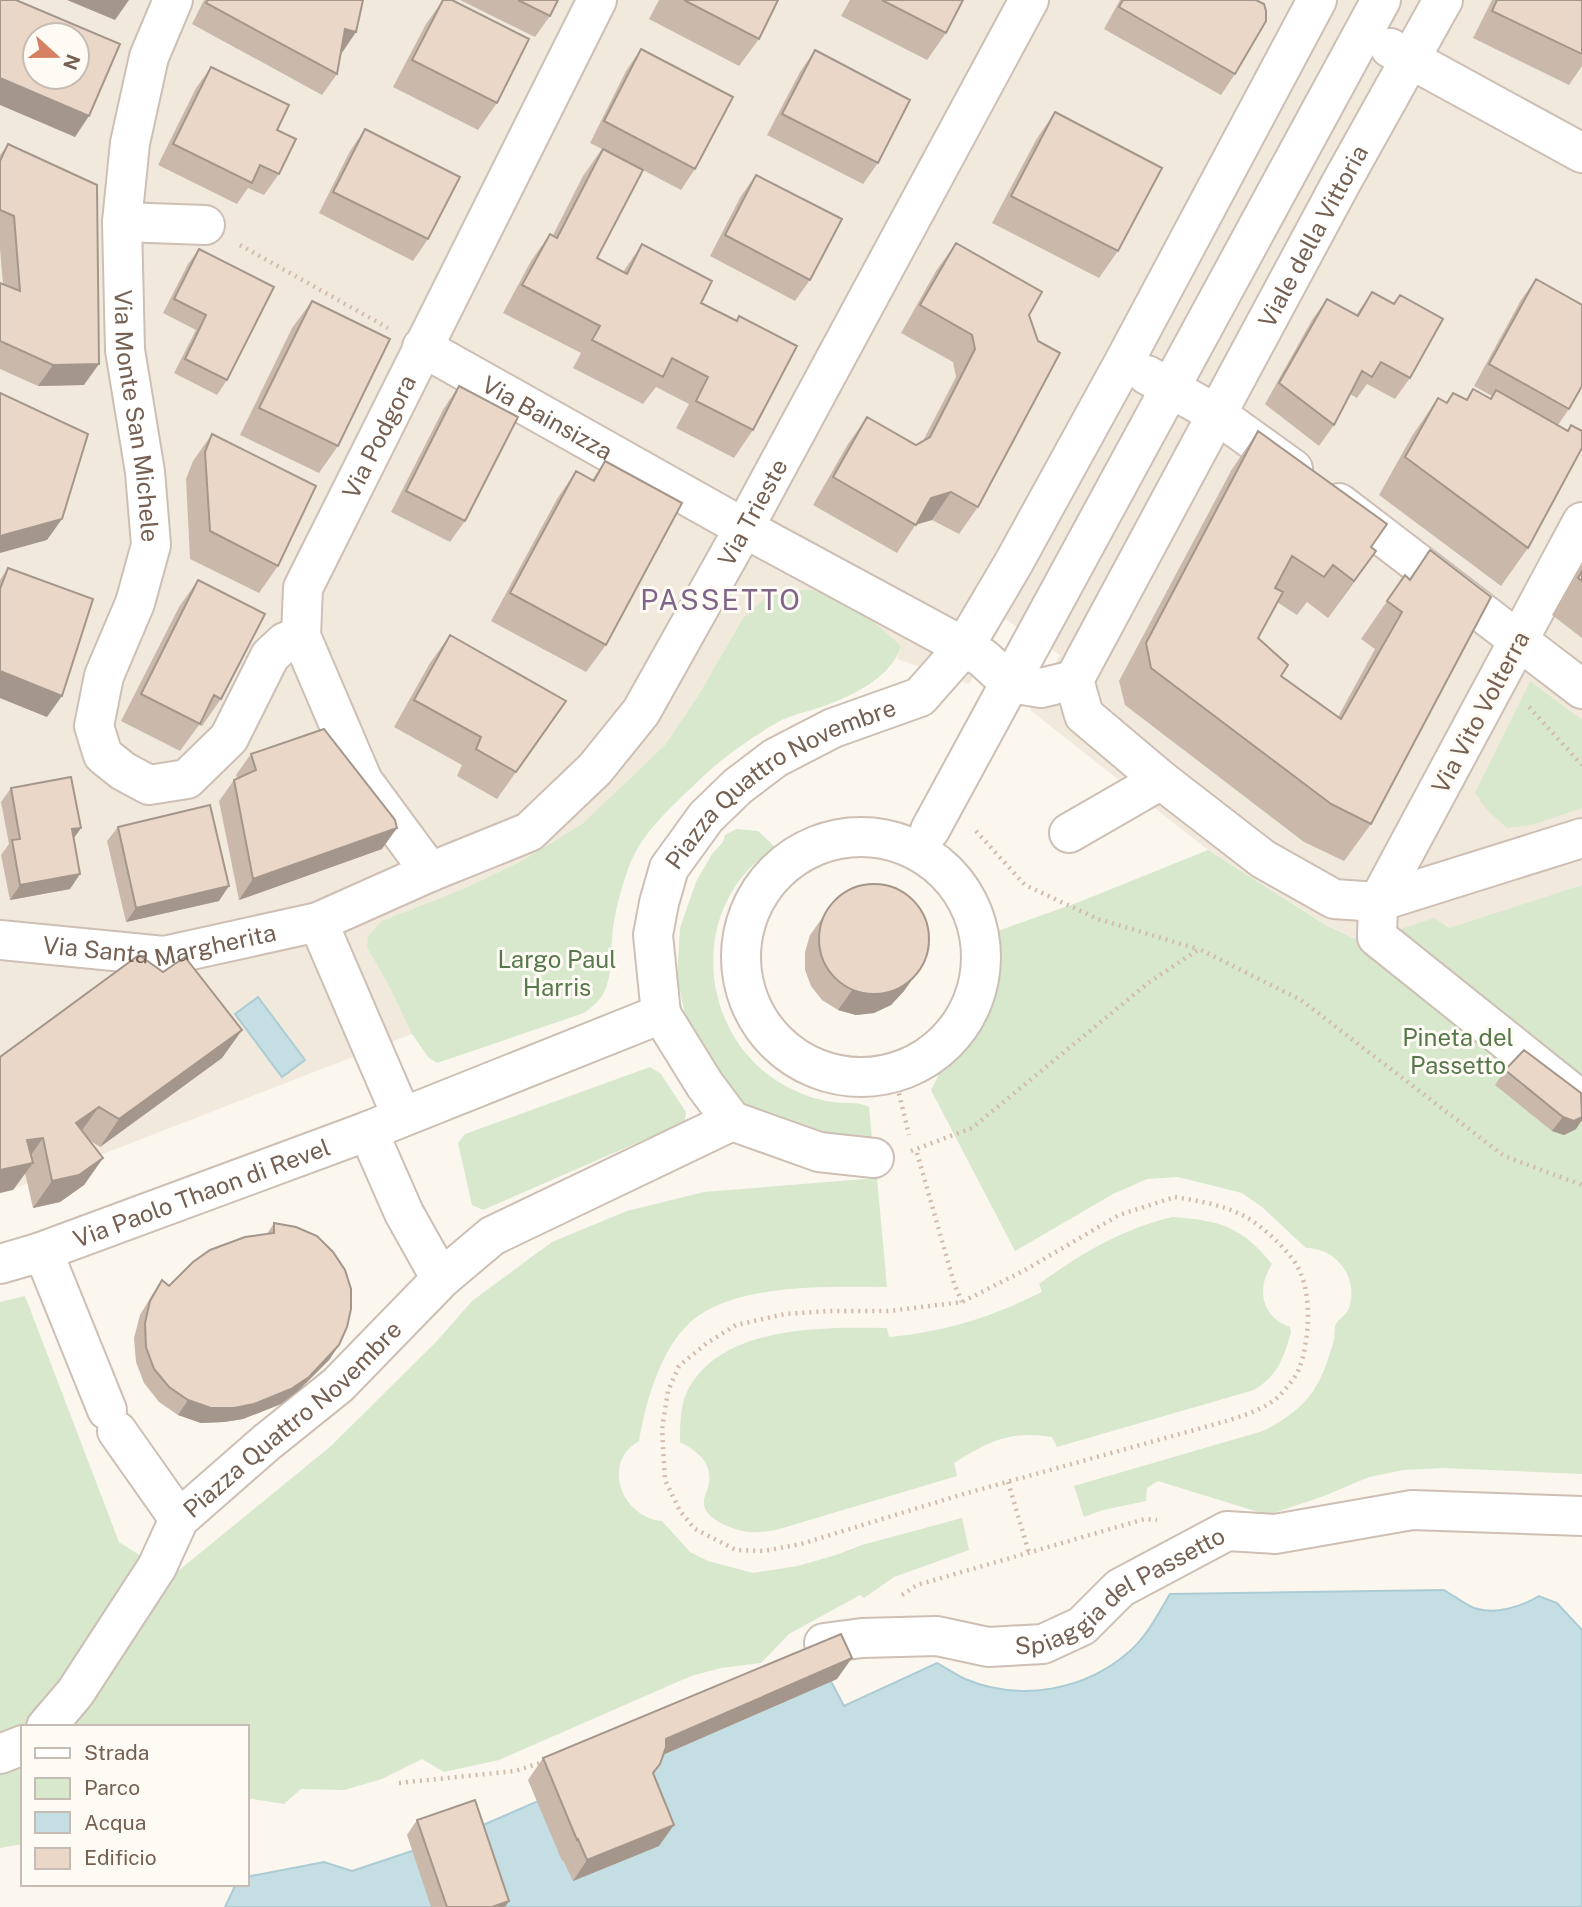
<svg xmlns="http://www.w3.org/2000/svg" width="1582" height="1907" viewBox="0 0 1582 1907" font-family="'Public Sans',sans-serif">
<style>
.residential{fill:#f2e9dd;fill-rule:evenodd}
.green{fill:#d7e8cd}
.water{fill:#c4dee3;stroke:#abccd4;stroke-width:2}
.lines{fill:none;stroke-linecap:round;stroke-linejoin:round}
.minor-casing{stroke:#cdbfb4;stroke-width:42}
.path{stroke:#d3bcab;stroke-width:4.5;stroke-dasharray:2 5;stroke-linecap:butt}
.minor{stroke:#fff;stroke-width:38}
.wall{fill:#cab9ab}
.shaded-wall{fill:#a4968b}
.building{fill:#ebd7c7;stroke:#a4968b;stroke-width:2;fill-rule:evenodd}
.labels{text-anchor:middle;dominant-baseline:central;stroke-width:6;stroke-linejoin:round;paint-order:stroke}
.street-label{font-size:24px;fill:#756052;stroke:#fefaf4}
.park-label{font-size:24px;fill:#57784c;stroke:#fefaf4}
.quarter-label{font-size:28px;letter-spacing:2px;fill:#7f6689;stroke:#fefaf4}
</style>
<rect width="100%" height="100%" fill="#fbf6ee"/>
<path class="residential" d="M0,0H1582V885L1449,928L1353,938L1327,925L1208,850L1030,710L1060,655L1005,619L969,684L897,659L901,646L743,618L698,696L665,745L582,824L520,862L461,890L367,947L389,986L412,1034L0,1194ZM35,35H77V77H35Z"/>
<path class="green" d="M790,590H814L862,612L901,646C892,677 852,696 824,706C809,712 792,714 778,722C747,740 719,760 693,786C668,810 640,835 628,869C622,886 617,904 614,921C610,943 614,969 605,990C601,1000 592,1007 584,1013L437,1063L429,1058L412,1034L389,986L367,947L368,936L382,921L461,890L520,862L582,824L665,745L698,696L743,618L764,599Z
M1530,681L1582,720V808L1532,825L1507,828L1487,810L1475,793Z
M736,829L758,831L776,848C766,855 755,862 747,871C689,936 709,1042 782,1084C798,1093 815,1100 833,1102C845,1104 858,1101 869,1107L872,1140L846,1144L755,1113L730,1092L687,1024L677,977L680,928L696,882L712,854L723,842L725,835Z
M1208,850L1326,925L1353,938L1377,937L1434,918L1449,928L1582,885V1474L1443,1468L1404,1470L1369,1477L1324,1496L1268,1515L1158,1481L1147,1488L1146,1501L1103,1510L1084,1517L1074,1486L1263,1431C1280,1422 1294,1414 1307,1399C1321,1383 1328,1361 1334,1340C1335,1336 1334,1328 1336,1324C1339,1318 1346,1316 1349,1308C1359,1277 1336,1248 1306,1248L1262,1207L1242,1193L1178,1177L1147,1179L1113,1194L1015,1251L931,1090L942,1069L969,1038L988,1000L995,966V932L1079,902Z
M650,1067L661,1074L686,1112L685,1122L483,1210L472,1205L458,1143L465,1134Z
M877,1178L887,1287C831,1287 746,1283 698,1316C662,1341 646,1401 639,1441C601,1462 621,1517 662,1521L690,1552L708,1561L753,1573L798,1566L836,1555L862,1545L962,1518L969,1550L894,1577L864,1598L860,1595L789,1634L761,1663L721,1668L691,1676L499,1760L444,1772L422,1759L382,1779L344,1790L301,1789L284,1804L247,1798V1727H23V1844L0,1848V1302L25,1296L119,1542L172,1576L331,1446L437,1341L472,1301L552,1242L627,1211L704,1192Z
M1173,1217C1221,1221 1241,1226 1272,1264C1256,1289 1261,1316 1290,1327L1291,1333C1283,1359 1278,1375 1254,1390L1057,1447L1052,1437C1010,1430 989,1441 954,1463L957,1476L776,1530C767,1531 757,1533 749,1532C734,1530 707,1521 704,1505C703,1497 708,1491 709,1483C712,1462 697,1451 680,1442C680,1427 680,1408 686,1394C718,1325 822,1327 887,1328L889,1337C948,1331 989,1318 1042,1292L1039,1284C1078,1255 1126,1227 1173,1217Z"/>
<path class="water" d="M258,997L305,1060L282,1077L235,1014Z
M1444,1590C1453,1595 1464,1604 1474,1608C1495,1615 1521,1607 1539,1596L1557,1603L1582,1630V1907H225L235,1886L247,1884V1879L251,1876L324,1862L352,1871L460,1835L656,1750L825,1670L844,1706L937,1663C946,1668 955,1674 965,1679C1020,1702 1085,1691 1130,1651C1147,1636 1158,1614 1170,1594Z"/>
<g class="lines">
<g class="minor-casing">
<g id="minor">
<path id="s1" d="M173,0L149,57L130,143L122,222L125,350L145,472L151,545L135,603L104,676L94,726L103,755L123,771L149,785L187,779L229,738L270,656L285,642L301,636"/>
<path d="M1390,48L1582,153"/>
<path d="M122,222L205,225"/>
<path id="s2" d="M422,347L744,528L964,647L983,658L1010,683L1041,688L1074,680"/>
<path d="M1147,375L1218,415L1293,469"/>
<path d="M1339,503L1582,689"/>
<path d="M1582,522L1378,902L1377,937L1582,1101"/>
<path id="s3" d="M1074,680L1341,183L1443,0"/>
<path d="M1074,680L1084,715L1161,780L1263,859L1334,899L1378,902L1582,838"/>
<path d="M930,830L1381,0"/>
<path d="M1069,833L1161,780"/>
<circle cx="861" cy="957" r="120"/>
<path id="s4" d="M430,872L363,781L301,636L303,588L597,0"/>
<path d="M318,922L402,1117"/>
<path id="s5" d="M0,940L164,956L318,922L430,872L529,832L595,769L641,712L744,528L1029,0"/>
<path d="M661,1014L705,1085L732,1121L819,1152L874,1158"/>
<path d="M368,1131L404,1213L441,1279"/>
<path d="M38,1253L48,1264L107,1410"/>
<path id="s6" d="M0,1264L38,1253L368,1131L661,1014L653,935L659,903L669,868L706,817L738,786L775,758L833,728L920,697L964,647L1013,564L1124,362L1317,0"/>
<path d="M117,1431L179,1519"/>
<path id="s7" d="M824,1643L862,1638L937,1636L988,1647L1043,1644L1082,1626L1120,1588L1227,1531L1275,1534L1412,1510L1582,1516"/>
<path id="s8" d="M46,1727L75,1693L157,1567L179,1519L267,1442L338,1385L441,1279L492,1236L732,1121"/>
<path d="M0,1754L23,1745"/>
</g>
</g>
<path class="path" d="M240,245L388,328
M1529,707L1582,765
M976,831L1025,885L1098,919L1198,949
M894,1073L909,1135
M911,1151L972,1128L1148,983L1199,949L1301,1000L1504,1156L1582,1185
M917,1153L954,1283L962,1302
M1175,1197C1199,1201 1224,1205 1246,1217C1264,1227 1294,1255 1301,1274C1312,1301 1309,1342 1299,1369C1296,1377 1287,1387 1281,1394C1267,1409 1242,1416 1223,1422L960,1495L801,1544L764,1551L736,1550L695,1529L680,1511L665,1480L662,1429L668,1391L679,1366L707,1343L736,1325L785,1314L829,1311H889L962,1302L1025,1270L1119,1215Z
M1008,1482L1029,1553
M902,1595L917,1585L1145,1519L1157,1520
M399,1783L515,1771L543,1762"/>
<use href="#minor" class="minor"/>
</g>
<path class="wall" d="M204,0H363L356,32L341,54L337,74L322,95L192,24Z
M443,0H452L497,103L478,130L393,87L426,24Z
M460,0H558L550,16L535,37Z
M659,0H778L759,39L739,66L649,19Z
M850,0H963L946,33L927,60L841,16Z
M1120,0H1256L1235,74L1221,95L1104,29Z
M1492,0H1582V66L1569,85L1473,38Z
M641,49L695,169L681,190L643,170L597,258L623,272L642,244L701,303L736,321L739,316L753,430L734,458L676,428L689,404L656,387L643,404L573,368L581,353L503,313L531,261L550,234L553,235L583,176L602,149L590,143L626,71Z
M815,50L878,163L863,184L767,135L800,72Z
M211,67L277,130L279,174L264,195L248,188L237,204L158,165L196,88Z
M1055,112L1118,251L1099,278L992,223L1036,140Z
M365,129L428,239L413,261L319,213L350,151Z
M8,144L84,385L38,386L0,369V283L3,284L0,249V155Z
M756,175L810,280L795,301L710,256L741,196Z
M956,243L1029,315L978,507L959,534L932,520L916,524L897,553L813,505L848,444L867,417L916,445L923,441L956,377L953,362L901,333L936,271Z
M199,249L227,380L217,395L174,373L196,330L163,313L188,264Z
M1536,279L1569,409L1558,425L1568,430L1571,425L1528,548L1501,586L1379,495L1412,436L1438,398L1446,403L1453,393L1466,400L1473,389L1490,399L1492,396L1474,386L1521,300Z
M1372,292L1393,304L1400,295L1410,378L1395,399L1367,384L1357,398L1350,394L1334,425L1319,446L1265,404L1312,320L1327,299L1356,315Z
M312,301L338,446L319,473L240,435L292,328Z
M459,386L465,521L450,542L391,512L444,408Z
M1258,431L1376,551L1328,618L1307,602L1297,615L1277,602L1258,638L1281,676L1338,717L1375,649L1361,639L1405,575L1409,579L1430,550L1371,824L1344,861L1304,842L1125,705L1119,681L1232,469Z
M212,434L278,566L259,593L190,559L186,479L193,461Z
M605,461L606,645L586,672L491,621L557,499L576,471L592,480Z
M1582,562V638L1552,615Z
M8,568L47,717L0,698V580Z
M198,580L221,699L202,726L199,725L180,751L121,721L179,607Z
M450,635L566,701L497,799L457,776L462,765L394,727L430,663Z
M251,754L382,849L239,900L219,801L234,780L237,778L236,775Z
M11,788L81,828L73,839L80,874L70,889L10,900L1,855L9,844L1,802Z
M118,827L219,901L126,922L107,841Z
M825,914L904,991L891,1005L874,1013L856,1015L838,1010L822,1000L811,986L805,970V952L810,935Z
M242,1030L222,1058L100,1147L89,1140L103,1158L84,1185L60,1202L33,1208L25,1173L13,1190L0,1057Z
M1524,1050L1576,1129L1564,1135L1552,1131L1495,1085L1505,1070Z
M274,1223L339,1345L329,1360L298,1391L281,1404L243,1419L224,1422L201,1423L178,1415L159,1402L144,1383L136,1362L134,1338L140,1315L152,1295L162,1280L169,1286L267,1234Z
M837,1679L663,1755L660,1764L653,1773L659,1846L573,1881L563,1860L562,1861L528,1780L543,1758Z
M417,1820L505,1907H431L407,1835Z"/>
<path class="shaded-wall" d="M67,0H129L115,20Z
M345,29L356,32L341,54L330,50Z
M0,78L89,116L75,137L0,105Z
M99,364L84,385L38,386L53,365Z
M951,492L932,520L915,525L931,498Z
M62,519L47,540L0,553V536Z
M1376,551L1349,589L1328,618L1354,581Z
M0,671L62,696L47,717L0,698Z
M81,828L71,842L72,829Z
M397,828L382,849L239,900L253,879Z
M80,874L70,889L10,900L20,885Z
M229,886L219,901L126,922L136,908Z
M919,970L904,991L891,1005L874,1013L856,1015L838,1010L853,989Z
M242,1030L222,1058L100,1147L119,1119Z
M99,1107L79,1134L76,1123Z
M1563,1117H1582V1120L1576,1129L1564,1135L1552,1131Z
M43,1138L24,1165L33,1163L13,1190L0,1193V1170L27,1140Z
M103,1158L84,1185L60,1202L33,1208L52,1181Z
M339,1345L329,1360L298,1391L281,1404L243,1419L224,1422L201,1423L178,1415L188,1400Z
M852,1658L837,1679L651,1760L666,1739Z
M674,1825L659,1846L573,1881L587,1860Z
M509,1901L505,1907H492Z"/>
<path class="building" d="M0,0H16L120,44L89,116L0,78ZM35,35H77V77H35Z
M208,0H363L356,32L345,29L337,74L206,3Z
M443,0H452L529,39L497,103L412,60Z
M518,0H558L550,16Z
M684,0H778L759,39Z
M882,0H963L946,33Z
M1123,0H1256L1264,4L1266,11V21L1235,74L1119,7Z
M1497,0H1582V54L1492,11Z
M641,49L733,97L695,169L604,121Z
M815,50L910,100L878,163L782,114Z
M211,67L289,105L277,130L296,139L279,174L260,165L252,183L173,144Z
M1055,112L1162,168L1118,251L1011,196Z
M365,129L460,177L428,239L333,192Z
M8,144L97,185L99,364L53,365L0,341V283L20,291L14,216L0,210V161Z
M603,149L643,170L597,258L627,274L642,244L712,281L701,303L737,321L739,316L797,346L753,430L696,401L708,377L672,358L663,377L592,340L600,326L522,285L550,234L557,238Z
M756,175L842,219L810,280L725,235Z
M956,243L1042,292L1029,315L1038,341L1060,353L978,507L951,492L931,498L916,525L833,477L867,417L916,445L930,437L975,349L972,335L920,305Z
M199,249L274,287L227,380L185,359L206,315L174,299Z
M1536,279L1582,305V386L1569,409L1489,364Z
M1372,292L1394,304L1400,295L1443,319L1410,378L1381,362L1372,377L1362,371L1334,425L1279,383L1327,299L1358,316Z
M312,301L390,339L338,446L259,408Z
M459,386L518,417L465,521L406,491Z
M1473,389L1491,399L1496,390L1568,431L1571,425L1582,431V448L1528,548L1405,457L1438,398L1447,403L1453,393L1467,400Z
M0,393L88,434L62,519L0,536Z
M1258,431L1387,524L1371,547L1376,551L1354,581L1333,565L1324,577L1292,556L1275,588L1283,592L1258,638L1288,665L1281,676L1341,719L1402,612L1387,601L1405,575L1410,580L1430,550L1491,597L1371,824L1331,804L1151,668L1146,643Z
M212,434L316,486L278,566L210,531L205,452Z
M605,461L682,503L606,645L510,593L576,471L594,481Z
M8,568L93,599L62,696L0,671V589Z
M1582,571V581L1578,578Z
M198,580L265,614L221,699L214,695L200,724L141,694Z
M450,635L566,701L516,772L476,749L481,737L414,700Z
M324,729L395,820L397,828L253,879L234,780L256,770L251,754Z
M71,777L81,828L72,829L80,874L20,885L12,840L20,839L11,788Z
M210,805L229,886L136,908L118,827Z
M819 939a55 55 0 1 1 110 0a55 55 0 1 1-110 0Z
M139,955L163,972L185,957L242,1030L119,1119L99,1107L76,1123L103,1158L79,1175L52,1181L43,1138L27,1140L33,1163L0,1170V1057Z
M1524,1050L1581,1093L1582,1117L1574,1121L1563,1117L1505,1070Z
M274,1223L296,1227L317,1236L333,1252L345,1270L351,1289V1309L347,1327L339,1345L309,1377L291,1389L254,1404L234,1408H211L188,1400L169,1387L154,1369L146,1347L145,1323L150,1301L162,1280L169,1286L193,1262L210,1250L245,1237L274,1233Z
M841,1634L852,1658L666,1739V1747L660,1764L653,1773L674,1825L587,1860L578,1839L577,1840L543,1758Z
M475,1800L509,1901L492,1907H447L417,1820Z"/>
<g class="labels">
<g class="street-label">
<text stroke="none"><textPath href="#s3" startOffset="504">Viale della Vittoria</textPath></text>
<text stroke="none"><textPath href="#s1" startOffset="424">Via Monte San Michele</textPath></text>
<text stroke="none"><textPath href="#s2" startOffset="144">Via Bainsizza</textPath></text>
<text stroke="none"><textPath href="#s4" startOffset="488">Via Podgora</textPath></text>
<text stroke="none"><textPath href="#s5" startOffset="945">Via Trieste</textPath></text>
<text transform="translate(1480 712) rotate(-62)">Via Vito Volterra</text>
<text stroke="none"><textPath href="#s6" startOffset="999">Piazza Quattro Novembre</textPath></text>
<text stroke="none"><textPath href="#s5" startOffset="161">Via Santa Margherita</textPath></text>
<text stroke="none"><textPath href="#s6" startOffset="214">Via Paolo Thaon di Revel</textPath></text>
<text stroke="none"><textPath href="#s8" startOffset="399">Piazza Quattro Novembre</textPath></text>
<text stroke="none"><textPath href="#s7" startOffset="313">Spiaggia del Passetto</textPath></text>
</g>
<g class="park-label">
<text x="557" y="959">Largo Paul<tspan x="557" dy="28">Harris</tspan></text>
<text x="1458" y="1037">Pineta del<tspan x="1458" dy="28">Passetto</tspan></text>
</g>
<g class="quarter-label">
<text x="721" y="599">PASSETTO</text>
</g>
</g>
<rect x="21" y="1725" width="228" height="161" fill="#fefaf4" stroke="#c7bcb3" stroke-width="2"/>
<rect x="35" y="1748" width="35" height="10" fill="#ffffff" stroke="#c7bcb3" stroke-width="2"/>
<text x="84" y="1760" font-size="21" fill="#756052">Strada</text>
<rect x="35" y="1778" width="35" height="21" fill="#d7e8cd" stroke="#c7bcb3" stroke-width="2"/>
<text x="84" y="1795" font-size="21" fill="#756052">Parco</text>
<rect x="35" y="1812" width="35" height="21" fill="#c4dee3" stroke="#c7bcb3" stroke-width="2"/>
<text x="84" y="1830" font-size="21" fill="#756052">Acqua</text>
<rect x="35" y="1848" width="35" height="21" fill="#ebd7c7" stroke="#c7bcb3" stroke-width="2"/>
<text x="84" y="1865" font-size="21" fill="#756052">Edificio</text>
<g transform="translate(56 56) rotate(111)"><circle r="33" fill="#fefaf4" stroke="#c7bcb3" stroke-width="2"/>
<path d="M0-5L12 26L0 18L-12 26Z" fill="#d58063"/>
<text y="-10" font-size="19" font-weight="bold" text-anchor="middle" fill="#756052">N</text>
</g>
</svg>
